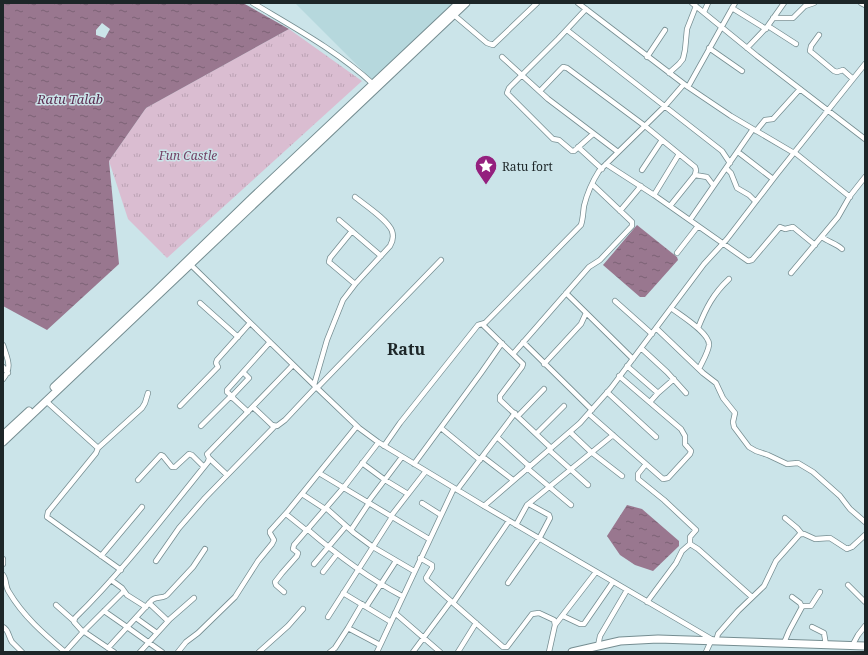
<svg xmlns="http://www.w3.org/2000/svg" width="868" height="655" viewBox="0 0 868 655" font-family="'Noto Serif',serif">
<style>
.built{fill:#b6d8dd}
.park{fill:url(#park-tufts)}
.water{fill:url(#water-ripples);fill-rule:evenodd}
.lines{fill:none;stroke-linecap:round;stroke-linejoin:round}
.minor-casing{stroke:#758d91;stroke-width:6}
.primary-casing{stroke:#758d91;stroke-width:9}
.trunk-casing{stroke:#758d91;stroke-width:9}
.minor{stroke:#fff;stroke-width:4.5}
.primary{stroke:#fff;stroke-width:7}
.trunk{stroke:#fff;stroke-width:7}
.labels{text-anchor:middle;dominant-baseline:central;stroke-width:3;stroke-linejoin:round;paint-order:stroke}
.park-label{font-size:12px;font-style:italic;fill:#734266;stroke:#cbe4e9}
.poi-label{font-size:12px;fill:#1d2628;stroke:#cbe4e9;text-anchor:start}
.water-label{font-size:13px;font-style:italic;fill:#5c2d51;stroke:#cbe4e9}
.district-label{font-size:16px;font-weight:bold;fill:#1d2628;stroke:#cbe4e9}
</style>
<defs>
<pattern id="park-tufts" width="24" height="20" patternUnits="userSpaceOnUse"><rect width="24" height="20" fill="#dabdd1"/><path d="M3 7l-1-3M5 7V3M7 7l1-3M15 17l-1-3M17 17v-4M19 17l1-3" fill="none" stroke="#bba2b3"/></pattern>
<pattern id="water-ripples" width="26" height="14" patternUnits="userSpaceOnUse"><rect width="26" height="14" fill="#99778f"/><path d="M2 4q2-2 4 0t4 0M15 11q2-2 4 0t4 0" fill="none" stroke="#7c6175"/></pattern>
</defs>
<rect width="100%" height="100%" fill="#cbe4e9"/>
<path class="built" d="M295,3H453L372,80Z"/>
<path class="park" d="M289,29L362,81L167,258L128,219L109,161L146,108Z"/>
<path class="water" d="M3,3H243L289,29L146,108L109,161L119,264L47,330L3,306ZM102,23L110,29L105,38L96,35V30Z
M637,225L677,257L678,260L645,297H640L603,265Z
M627,505L642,509L679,541V546L653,571L635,565L620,555L607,536Z"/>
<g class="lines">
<g class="minor-casing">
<path id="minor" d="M253,3C293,27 339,52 373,84
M578,3L688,87L731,116L794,153
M692,3L757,56L865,139
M861,3L865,5
M732,8L766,29
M586,9L558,39L509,88L507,93L553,139L559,140L572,151H574L593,134
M704,12L708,3
M454,15L487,43L493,45L537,3
M773,18H793L805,6L814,3
M768,26L796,44
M567,30L722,151L730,163
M819,35L811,46L810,51L834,71L837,72L843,70L853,79
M709,48L742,71
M747,48L767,27L784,3
M502,57L548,99L618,152
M647,57L665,30
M669,73L679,64L683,59L685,50L687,29L696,6
M688,87L735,3
M540,91L561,69L563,67L567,68L645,126L695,167L696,170L695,175L670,206
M756,131L765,120L773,119L800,89
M578,147L602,169
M738,152L773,179
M794,152L850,197
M606,164L654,195L748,261L752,260L780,227L785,229L793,227L815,245
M726,168L731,173L737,188L749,195L755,201
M642,170L662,140
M695,175L707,177L713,185
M654,195L679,154
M620,211L641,186
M339,220L381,256
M690,220L753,129
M352,231L330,258L329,262L355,284
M822,237C828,242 836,243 842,249
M677,253L698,226
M191,265L316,387L359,428L378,442L484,506L713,640
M791,273L838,217L850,196L865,177
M566,293L633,359
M615,301L652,334
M200,303L238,337
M671,308C680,315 710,333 709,345C708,353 702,362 699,369
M482,324L523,364L522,367L500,396V400L551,448
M656,328L703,373L716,383L723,398L735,413L733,422L734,427L749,447L756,451L768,455L787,464L798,463L813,472L840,496L850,509L865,522
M698,328C706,308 713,294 729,279
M523,342L592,410
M3,345C7,358 13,367 3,379
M641,348L667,372L686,393
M513,354L589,267L600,260L632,226V222L592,184
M544,364L581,324L586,313
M627,366L658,393
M3,367L8,373
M314,385L327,340L343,300L356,283L390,246C393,241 394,237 392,231C388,220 365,205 355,197
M317,388L441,260
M607,392L656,437
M232,396L249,378L243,372
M233,397L227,392V390L270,342
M46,401L98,448L96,453L48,512L47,517L121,570
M650,402L658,393L674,379
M180,406L216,369L218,367L216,363L217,360L250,323
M253,407L272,425L277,426L285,420L316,387
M589,414L663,479L668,478L690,454L691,451L685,444V436L681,429L619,376
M518,416L544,389
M201,426L230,397L234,399L248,412
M441,428L480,460
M570,432L591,452L622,476
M536,434L564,406
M497,437L529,466
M384,446L400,423L478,325L485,323L581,225C583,219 583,213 584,206C587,194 592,182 599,171L665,106L684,84
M98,448L142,408L145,403L148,393
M549,450L588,485
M483,457L513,480
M209,458L227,475
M362,463L385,480L408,494
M414,464L481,373L502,343
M646,464L638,474V479L664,500L696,530L690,537V544L682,551L676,563L647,602
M527,468L571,505
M319,473L429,539
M138,480L161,455L163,456L172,467H175L189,454L192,455L204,467
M457,490L515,413
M302,494L325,509
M368,502L402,457
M422,503L441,515
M484,506L580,423L611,388L704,264L727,239L777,174L865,64
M326,508L354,533L373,547L414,571
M286,514L306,530
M391,516L426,471
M785,518L797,528L802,534
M516,525L527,505L613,435
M307,529C337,555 368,578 402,596
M351,530L369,503
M690,544L698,549L752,597
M101,556L142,507
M420,558L432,565V568L426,578L427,580L503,647H507L532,614L539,613L554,620L555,625L549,652
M3,559V564
M156,561L179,528L205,498L275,426
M314,564L346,526
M323,572L337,554
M3,575C7,580 5,587 9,592C23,616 44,634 65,652
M111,580L122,588L127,595L146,607
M508,583L539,539L550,518L549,515L529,504
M848,585L865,602
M284,592L276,585L275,582L282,573L297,556L298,553L293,549L294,545L344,487L378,443
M343,593L391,622
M149,603L168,621
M453,603L509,521
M56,605L74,621
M366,607L396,561
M802,607L804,606H811L820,592
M104,611L127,627
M395,613L440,652
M563,616L580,624H584L613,582
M328,617L392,517
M136,618L157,633
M555,625L596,572
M3,627C9,630 8,636 12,642C15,645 19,649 22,652
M127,627L162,652
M812,627L824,633L826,645
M348,628L362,604
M83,631L114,652
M84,631L124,591
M716,641L718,634L738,611L764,586L776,561L800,534H804L815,539L830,538L847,549L852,547L865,535
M784,643L789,631L802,607L800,603L792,597
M598,646L600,636L627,590
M852,646L858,635L865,626
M108,648L152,600C157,596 163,599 167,595L193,567L205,549
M65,652L83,632L74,622L75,618C124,570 165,515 208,462L209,458L207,454L209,452L293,365
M140,652L170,619L194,598
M178,652L186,642L198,633L235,597L258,561L272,544L274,540L270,533V531L288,511L357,426
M259,652L288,626L303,609
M330,652L335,648L348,628L380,645
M377,652L454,488
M413,652L451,601
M458,652L476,623
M706,652L711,641"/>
</g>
<g class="primary-casing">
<path id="primary" d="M572,652L620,641L658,639L865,646"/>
</g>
<g class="trunk-casing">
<path id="trunk" d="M54,387L155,292L252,198L459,3
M3,435L29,411
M3,442L466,3"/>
</g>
<use href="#minor" class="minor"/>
<use href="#primary" class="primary"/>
<use href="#trunk" class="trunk"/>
</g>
<defs>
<g id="sight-pin" transform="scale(1.15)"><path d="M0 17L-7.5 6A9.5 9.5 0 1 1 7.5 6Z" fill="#94207e" stroke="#cbe4e9"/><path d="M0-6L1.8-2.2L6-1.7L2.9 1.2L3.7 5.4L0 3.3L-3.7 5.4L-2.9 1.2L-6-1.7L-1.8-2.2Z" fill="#fff"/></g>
</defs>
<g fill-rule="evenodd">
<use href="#sight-pin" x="486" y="166"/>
</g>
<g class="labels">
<g class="park-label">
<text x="188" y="155">Fun Castle</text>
</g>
<g class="poi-label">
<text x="502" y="166">Ratu fort</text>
</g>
<g class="water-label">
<text x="70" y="99">Ratu Talab</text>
</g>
<g class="district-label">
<text x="406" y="349">Ratu</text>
</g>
</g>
<rect width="868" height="655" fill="none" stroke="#1d2628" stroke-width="8"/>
</svg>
